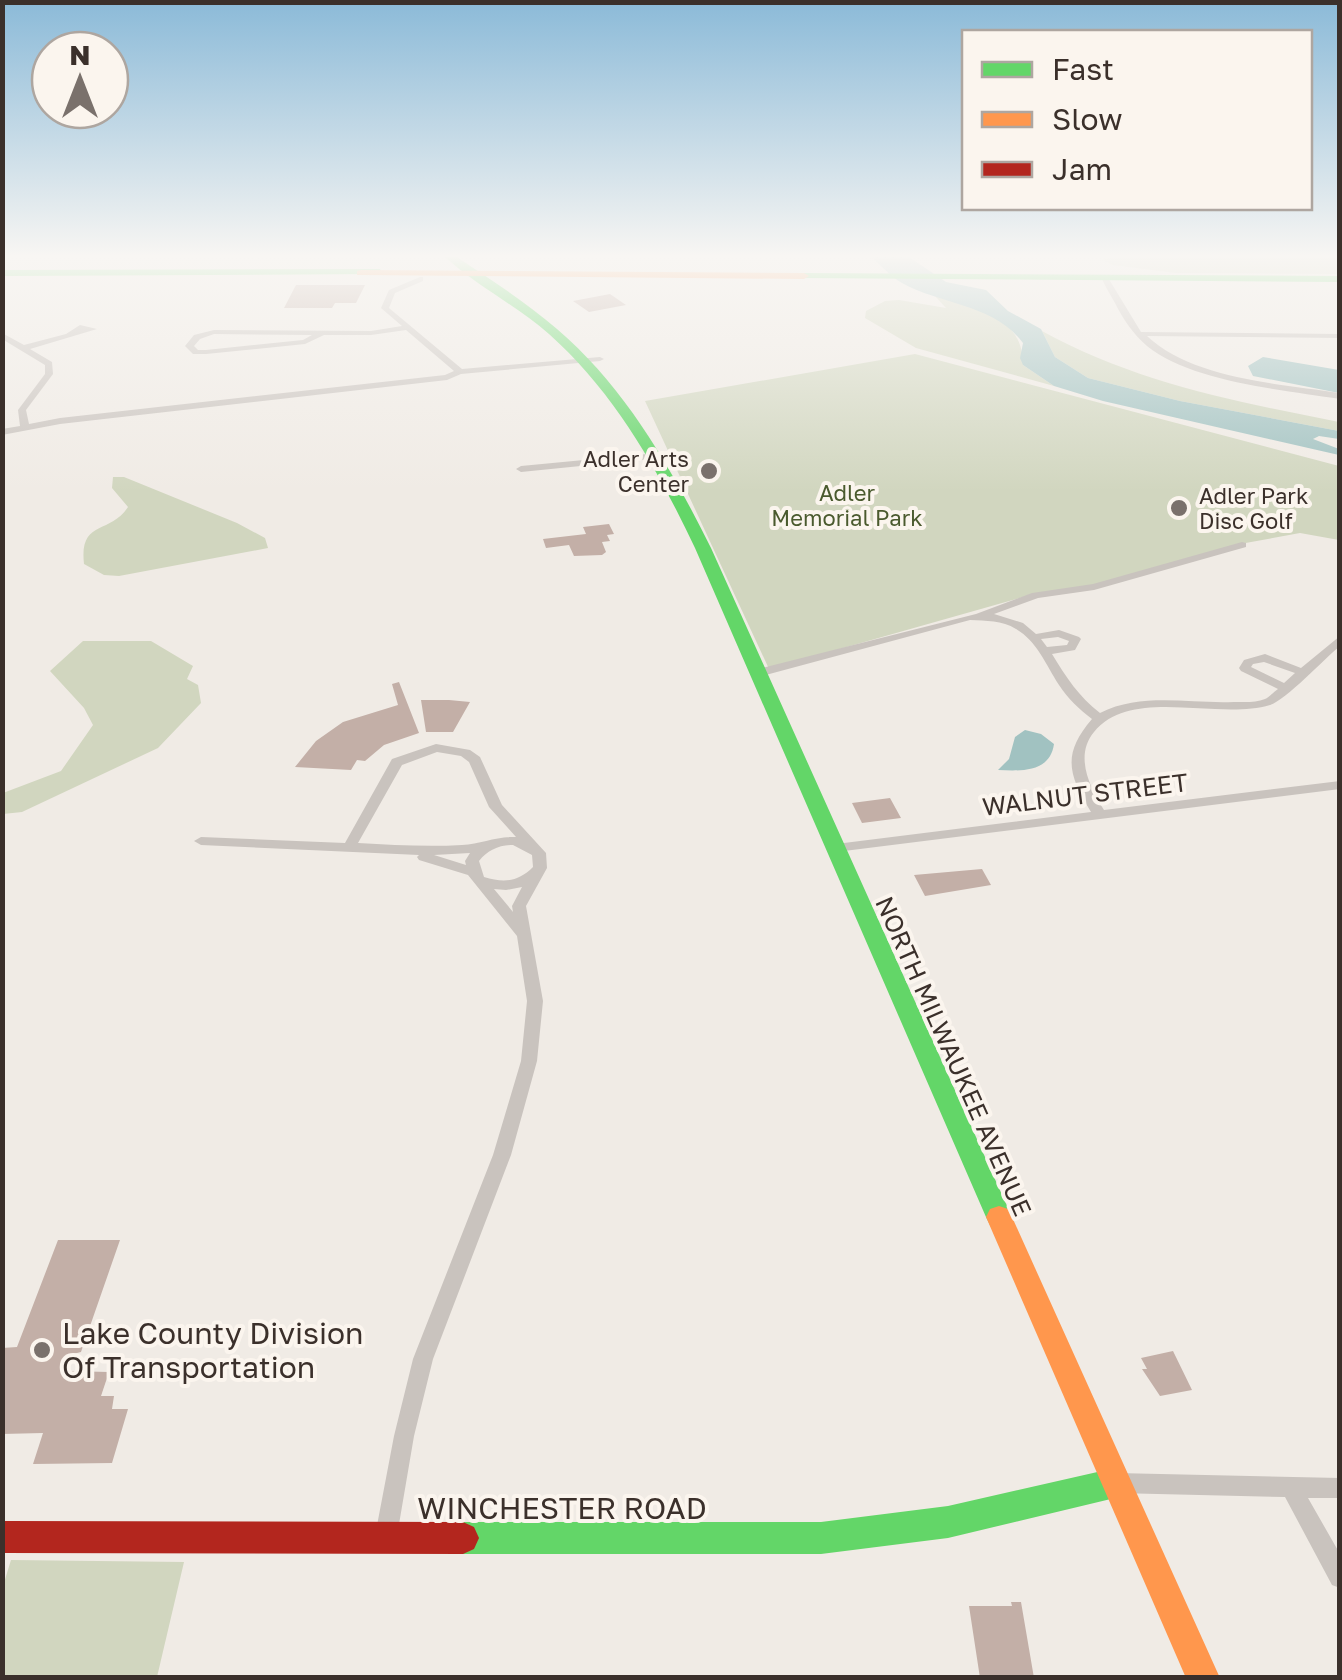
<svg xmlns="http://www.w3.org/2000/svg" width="1342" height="1680" viewBox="0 0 1342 1680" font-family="'Golos Text',sans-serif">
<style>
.green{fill:#d1d6bf}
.water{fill:#a1c2c1}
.building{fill:#c3afa7}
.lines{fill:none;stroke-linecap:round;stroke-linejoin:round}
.street{fill:#c9c3be;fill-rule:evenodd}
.fast{fill:#63d668;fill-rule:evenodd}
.slow{fill:#ff974d;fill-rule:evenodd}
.jam{fill:#b3261e;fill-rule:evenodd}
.poi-dot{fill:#7a716c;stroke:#fbf5ee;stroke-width:4}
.labels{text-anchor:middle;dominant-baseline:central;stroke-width:8;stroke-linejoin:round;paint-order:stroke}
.far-poi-label{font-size:22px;fill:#3b302b;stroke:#fbf5ee;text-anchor:end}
.far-park-label{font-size:22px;fill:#4a5a2e;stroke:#fbf5ee}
.street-label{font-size:25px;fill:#3b302b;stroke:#fbf5ee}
.near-poi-label{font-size:30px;fill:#3b302b;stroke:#fbf5ee;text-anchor:start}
.near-street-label{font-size:30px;fill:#3b302b;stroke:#fbf5ee}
</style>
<rect width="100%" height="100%" fill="#f0ebe5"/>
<path class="green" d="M1113,257H1339V274L1176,273L1113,265L1102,260Z
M934,295C975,309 1023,314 1023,365L1054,386L916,348L865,318L866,311L885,301L899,300L946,308Z
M1042,331C1134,382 1237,402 1339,422V431L1180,401L1088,378L1055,357Z
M915,354L1339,466V540L1300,533L1240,544L1093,586L1034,594L769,669L645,401Z
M113,477H124L237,523L265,538L268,548L119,576L104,575L84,564C79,519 110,535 128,507L112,488Z
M83,641H151L193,666L187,679L198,685L201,703L158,748L22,812L3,814V793L61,771L93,725L84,708L50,671Z
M11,1560L184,1562L157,1677H3V1586Z"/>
<path class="water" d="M871,257H909L946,282L986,290L1008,311L1041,329L1055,357L1088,378L1180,401L1339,431V439L1319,436L1313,439L1339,449V455L1103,401L1054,386L1023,365L1020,358L1023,343C994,304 942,305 902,283C891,277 881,265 871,257Z
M1263,357L1339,370V393L1253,376L1248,366Z
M1025,730L1041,734L1054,744C1050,773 1020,771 998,770L1009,759L1015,737Z"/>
<path class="building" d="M296,285H365L356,303H335L332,308H284Z
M610,294L626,305L589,312L573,301Z
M609,524L614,534L607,535L610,541L602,542L606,552L602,555L574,556L569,545L546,548L543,539L586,534L583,527Z
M399,682L419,733L384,745L365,761L357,760L351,770L295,767L316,741L343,722L398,705L392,684Z
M421,700H449L470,702L453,732H426Z
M890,798L901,818L862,823L852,803Z
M982,869L991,885L925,896L914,875Z
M58,1240H120L81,1352L73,1354L67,1371L109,1372L101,1396H114L112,1409H128L112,1463L33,1464L43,1433L2,1434V1348L17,1347Z
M1173,1351L1192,1390L1160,1396L1142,1369H1147L1141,1358Z
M1011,1602H1021L1034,1678H980L969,1606H1012Z"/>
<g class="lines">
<path class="street" d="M1101,276H1107L1141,332L1340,334V338L1147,336C1192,379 1281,384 1340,393V399C1284,390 1191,382 1147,346C1133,334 1123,319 1115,303C1110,294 1104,285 1101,276Z
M420,277H423V281L395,293L389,308L462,369L600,357L604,359L600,361L461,374L447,380L60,424L2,435V429L20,426L18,410L45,374V365L2,339V333L24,345L66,334L80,325L97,329L30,349L52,362L53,374L26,410L29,424L60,418L445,375L454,371L406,330L371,335H324L305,344L206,354H193L185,346L194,335L214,330L371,331L402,326L381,308L389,290ZM214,334L312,335L303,340L206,350H198L194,346L200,339Z
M657,453L662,456L660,458L521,472L516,469L521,466Z
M1242,542L1246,543V547L1094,590L1038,598L994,614L1023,623L1036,634L1059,630L1079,637L1081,639L1075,650L1052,654C1066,677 1079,697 1100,713C1142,692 1189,704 1234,702C1244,702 1256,703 1265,699C1269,697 1275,691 1278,689L1241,671L1239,668L1244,660L1265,654L1301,668L1340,636V646C1324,659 1286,700 1270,705C1217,721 1132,686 1094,732C1074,756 1090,788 1104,810L1340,781V789L836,852L831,851L829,848L836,844L1091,812C1068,774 1062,754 1092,719C1079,709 1068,699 1059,685C1046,665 1037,641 1016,629C1002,620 986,621 970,620L758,677L754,676L752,673L754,670L976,614L1032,593L1093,584ZM1058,637L1069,641L1067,645L1047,647L1041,639ZM1264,662L1295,673L1284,683L1251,667L1253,664Z
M436,744L470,750L480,757L502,805L546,853L547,868L526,906L543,1001L537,1061L511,1155L433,1359L414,1436L397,1536L394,1544L386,1547L378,1544L375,1536L394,1436L413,1359L493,1155L521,1061L527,1001L517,936L468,875L419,860L417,857L419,855L201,845L194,841L201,837L345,843L392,759ZM437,752L461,756L469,762L489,807L516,837C497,836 481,844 462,845C427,847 393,845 358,843L402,765ZM513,845L532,855L533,867C518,882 504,883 484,877L479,861C488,850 499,845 513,845ZM470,853L465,861L466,865L434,855ZM522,887L512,906L513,912L494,889L506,890Z
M1116,1473L1340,1478V1498H1308L1340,1554V1588L1332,1585L1285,1497L1116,1493L1109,1490L1105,1483L1109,1476Z"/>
<path class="fast" d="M445,257H457C491,280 526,302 557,329C626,388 671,468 711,548L1012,1217L1008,1225L999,1228L990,1225L986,1217L695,548C658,470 615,393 549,334C517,306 477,286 445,257Z
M380,269L381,271L376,274L2,276V270Z
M804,273L1340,276V282L800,278V274Z
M1115,1468L1126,1472L1130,1483L1126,1494L1115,1498L948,1538L821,1554H463L452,1549L447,1538L452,1527L463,1522H821L948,1506Z"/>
<path class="slow" d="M361,270L804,273L809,276L804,279L357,275V271Z
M999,1206L1008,1209L1012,1217L1220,1678H1186L986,1217L990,1209Z"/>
<path class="jam" d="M2,1521L463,1522L474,1527L479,1538L474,1549L463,1554L2,1553Z"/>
</g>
<linearGradient id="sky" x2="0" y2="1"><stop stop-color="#8bbad8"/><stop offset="0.52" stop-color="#f8f6f3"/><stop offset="1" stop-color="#f8f6f3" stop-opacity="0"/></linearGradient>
<rect width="1342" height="492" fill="url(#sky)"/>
<g class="poi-dot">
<circle cx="709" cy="471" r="10"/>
<circle cx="1179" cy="508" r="10"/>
<circle cx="42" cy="1350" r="10"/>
</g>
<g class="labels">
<g class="far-poi-label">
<text x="689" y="458">Adler Arts<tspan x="689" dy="25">Center</tspan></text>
<text x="1199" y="495" text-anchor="start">Adler Park<tspan x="1199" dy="25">Disc Golf</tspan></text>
</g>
<g class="far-park-label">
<text x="847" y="492">Adler<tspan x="847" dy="25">Memorial Park</tspan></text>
</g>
<g class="street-label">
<text transform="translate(1085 794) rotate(-7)">WALNUT STREET</text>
<text transform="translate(954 1056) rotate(66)">NORTH MILWAUKEE AVENUE</text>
</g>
<g class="near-poi-label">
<text x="62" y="1333">Lake County Division<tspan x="62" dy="34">Of Transportation</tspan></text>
</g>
<g class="near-street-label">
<text x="562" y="1508">WINCHESTER ROAD</text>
</g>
</g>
<rect width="1342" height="1680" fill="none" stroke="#3b302b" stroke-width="10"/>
<rect x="962" y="30" width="350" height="180" fill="#fbf5ee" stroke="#aea6a0" stroke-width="2.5"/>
<rect x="982" y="62" width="50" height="15" fill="#63d668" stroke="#aea6a0" stroke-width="2.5"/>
<text x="1052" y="80" font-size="30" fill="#3b302b">Fast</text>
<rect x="982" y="112" width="50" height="15" fill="#ff974d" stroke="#aea6a0" stroke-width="2.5"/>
<text x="1052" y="130" font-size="30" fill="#3b302b">Slow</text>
<rect x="982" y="162" width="50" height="15" fill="#b3261e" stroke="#aea6a0" stroke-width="2.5"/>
<text x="1052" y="180" font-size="30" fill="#3b302b">Jam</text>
<g transform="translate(80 80)"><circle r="48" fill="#fbf5ee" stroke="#aea6a0" stroke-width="2.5"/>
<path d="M0-8L18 38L0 25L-18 38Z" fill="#7a716c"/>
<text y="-15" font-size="28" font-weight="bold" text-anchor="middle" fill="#3b302b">N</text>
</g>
</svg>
